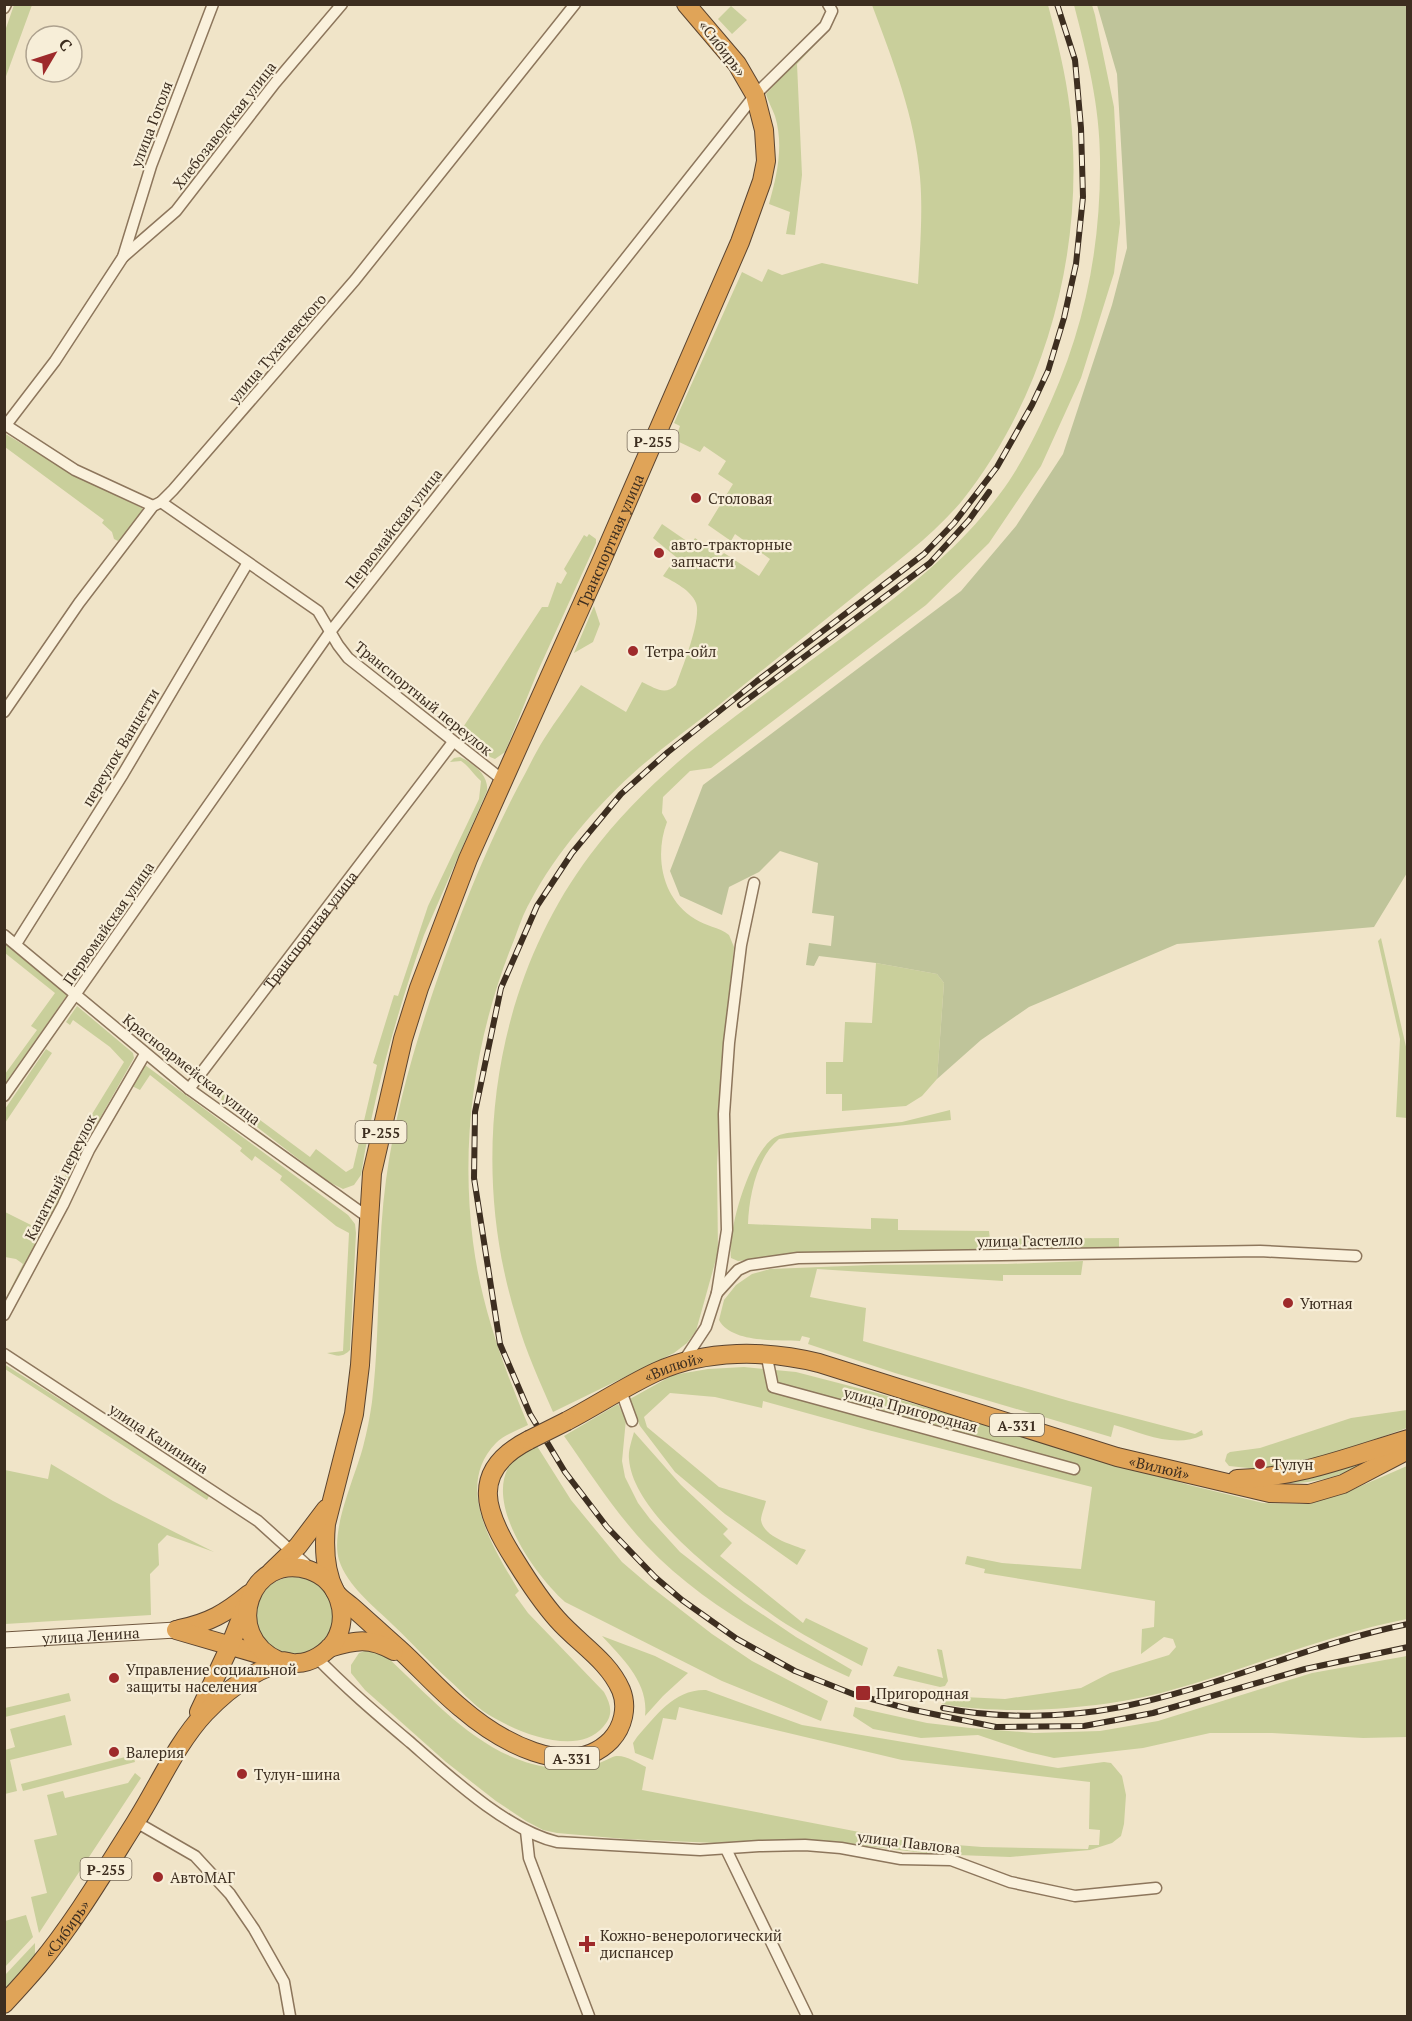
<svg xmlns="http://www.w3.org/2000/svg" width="1412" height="2021" viewBox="0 0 1412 2021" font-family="'PT Serif',serif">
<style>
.green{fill:#c9cf9b}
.cemetery{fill:#bfc49a}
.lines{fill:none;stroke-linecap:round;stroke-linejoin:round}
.street-casing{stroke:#8d765c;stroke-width:13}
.secondary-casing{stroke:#6f573f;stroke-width:17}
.highway-casing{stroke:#5b4430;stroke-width:20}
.street{stroke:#faf1dc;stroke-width:10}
.secondary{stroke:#faf1dc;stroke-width:15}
.highway{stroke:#e0a458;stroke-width:18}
.rail-casing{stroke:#3d2e20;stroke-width:6}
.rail{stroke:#f7eed8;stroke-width:4;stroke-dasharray:11;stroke-linecap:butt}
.highway-bridge-casing{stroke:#5b4430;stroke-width:20;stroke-linecap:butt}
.highway-bridge{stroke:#e0a458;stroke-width:18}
.poi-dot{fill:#9e2a2b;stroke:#f7eed8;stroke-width:2}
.labels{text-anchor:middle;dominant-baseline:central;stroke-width:4.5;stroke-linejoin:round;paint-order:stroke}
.shield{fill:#f7eed8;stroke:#756857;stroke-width:1.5}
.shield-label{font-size:14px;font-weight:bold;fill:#3d2e20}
.street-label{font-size:15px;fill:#3d2e20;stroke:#f7eed8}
.poi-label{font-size:15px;fill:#3d2e20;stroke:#f7eed8;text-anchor:start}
</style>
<rect width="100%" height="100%" fill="#f0e4c8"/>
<path class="green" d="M14,5H32L5,79V31Z
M872,5H1048C1057,39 1066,75 1070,110C1086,246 1047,395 961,502C932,536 896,562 862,590C814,629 766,667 719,705C692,726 666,745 640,767C597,805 557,851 530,902C523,914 519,927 514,940C475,1036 460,1139 473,1242C481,1305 503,1366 528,1425C518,1430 504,1435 496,1443C453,1487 494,1549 519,1591L515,1595L528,1613L604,1692C611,1705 614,1715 603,1727C576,1759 511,1730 483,1711C471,1702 460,1690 449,1680C430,1663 412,1643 393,1625C375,1607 347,1586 339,1560C330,1530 355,1477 363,1447C367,1432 370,1416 372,1402C381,1328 376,1253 386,1180C395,1113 414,1047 436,983C460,914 485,850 519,785C528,769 535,753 544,739C556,720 569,703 581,685L626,712L642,682C655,688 665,696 676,685C682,668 702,619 696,603C691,590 674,582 663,576L676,557L653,538L662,524L691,544L695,538L721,556L724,553L759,576L770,559L735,534L731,541L708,525L733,484L718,474L726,461L704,446L700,452L675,440L680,426L674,423L742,272L762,282L768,269L782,275L822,263L918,284C920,249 923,212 920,177C915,117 893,61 872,5Z
M1074,5H1092L1095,15L1114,107L1120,223L1114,273L1081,378L1041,466L989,543L926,605L711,768L690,771L663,797L662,813L667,822C654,856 662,899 695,919C705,926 719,927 729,935L734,947L723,1055L717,1165L718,1252L696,1331L687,1343L674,1353L553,1412C540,1382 526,1352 517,1320C468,1165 492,986 590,855C623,811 664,772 707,738C759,697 814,659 867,619C916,582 962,545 999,495C1016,473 1029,448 1041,423C1082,339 1101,254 1100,159C1100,107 1087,55 1074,5Z
M731,6L747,20L732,34L718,19Z
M828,31L797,64L802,175L795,235L786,234L790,212L769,204C777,175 784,146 775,116C772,108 768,101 766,94L822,33Z
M4,433L76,476L142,508L143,511L141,516L118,541L114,539L112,532L102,523L104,520L5,447Z
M589,534L596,539V543L537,673L505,752L495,759L490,757L458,735L542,607H548L557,582L561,584L567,573L564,569L584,535L587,537Z
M594,606L600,624L593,642L574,653Z
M460,757C473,763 489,775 487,791L424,935C397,1013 374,1093 361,1175L354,1185L343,1189L327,1181L201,1084L205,1079L310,1157L316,1149L346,1172L353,1168L377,1065L373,1063L394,995L398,996L428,906L479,799L481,781C473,774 469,766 461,761L450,762L454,758Z
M1381,938L1407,1051V1118L1396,1117L1400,1039L1378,941Z
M5,944L67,995L5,1085V1074L37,1030L31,1026L55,993L5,953Z
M876,963L937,974L944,983L937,1079L922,1096L906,1106L842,1111V1094H826V1062H843L845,1022L872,1023Z
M77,1006L133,1053L134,1058L77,1159L72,1176L5,1307V1300L23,1264L16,1259L5,1257V1212L41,1230L63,1182L73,1152L70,1150L124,1062L110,1047L73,1020L70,1025L66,1022Z
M46,1049L52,1053L5,1123V1109Z
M145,1065L348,1215L355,1224L356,1233L350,1350C342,1358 337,1356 327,1353L343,1351L349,1233L336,1226L280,1180L282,1176L255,1156L252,1161L240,1151L242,1148L150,1075L140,1090L132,1086Z
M950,1110L951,1120L779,1139C757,1157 749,1196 748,1224L871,1229V1218L898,1219V1230L989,1231L990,1239L1119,1238V1248L829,1252L738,1261L731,1258C727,1230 750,1156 772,1139C779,1134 787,1133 795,1132L902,1122Z
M1083,1261L1081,1275H1003V1281L817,1269L810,1297L866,1308L863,1341L1069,1401L1195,1434L1202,1430L1203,1435C1174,1449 1143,1433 1114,1425L1111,1437L895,1373L808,1344L810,1338L802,1336L800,1341C777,1340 731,1343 719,1320L724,1300L736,1285L752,1274L770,1269L872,1265L1007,1264Z
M4,1364L210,1494L207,1500L5,1369Z
M744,1367L796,1372L877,1393L1189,1485L1263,1503L1303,1504L1340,1495L1407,1466V1619C1325,1635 1248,1669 1168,1691C1103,1709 1008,1716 942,1704L943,1696L1005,1699L1081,1688L1110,1673L1169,1655L1176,1647L1173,1639L1164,1637L1141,1654L1142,1629L1154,1627L1155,1601L984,1573L985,1569L965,1564L967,1556L1002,1563L1081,1569L1092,1487L868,1430L763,1401L762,1408L715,1397L670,1393L644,1417L647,1427L719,1487L766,1501C765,1506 761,1515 761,1520C763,1537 793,1545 806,1550L797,1565L725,1514L675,1472L640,1426L628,1400L673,1375L708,1369Z
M618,1404L626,1419L622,1461L625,1477L638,1503L650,1519L680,1552L744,1602L796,1637L852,1670L849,1677C776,1644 702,1604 646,1545C615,1512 590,1473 564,1436Z
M1407,1410V1428L1315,1460L1258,1469L1229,1466L1225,1461L1227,1454L1230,1452L1260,1448L1351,1418Z
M634,1432L681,1485L728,1529L723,1534L732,1543L720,1556L803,1623L806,1618L868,1648L862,1666C836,1652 810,1639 786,1624C740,1593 633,1518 629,1459C628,1450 632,1440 634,1432Z
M537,1446L571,1500L622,1562L650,1586L712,1634L752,1661L828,1701L821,1721L722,1681L565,1602C536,1576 487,1508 508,1468C513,1458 527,1452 537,1446Z
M1375,1457C1343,1477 1313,1485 1275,1483Z
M51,1464L113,1501L214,1552L167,1535L158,1544L159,1565L150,1574L151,1615L5,1624V1470L48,1479Z
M255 1616a39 39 0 1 1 78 0a39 39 0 1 1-78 0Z
M602,1636L655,1656L688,1673L663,1696L645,1716C649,1683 623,1659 602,1636Z
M937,1649L942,1650L948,1681L945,1686L940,1687L893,1676L898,1666L943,1678Z
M368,1650L378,1652L387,1657C436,1702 487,1764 558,1768C572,1769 586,1767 599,1763C605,1761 611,1757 616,1756C626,1755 638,1763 646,1767L642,1790L906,1841L982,1847L1088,1849L1089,1845H1099L1100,1830L1089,1829L1090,1782L902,1760L679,1707L676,1720L663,1718L653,1760L635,1753L633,1743L637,1737C656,1716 674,1689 706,1690L802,1725L1058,1768L1104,1762L1111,1763L1122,1776L1126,1795L1124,1824L1121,1836L1112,1843L1090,1850L1010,1857L932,1854L850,1844H738L625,1839L557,1833L543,1830L526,1821L496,1801L446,1762L365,1690L351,1673V1665L359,1653Z
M1407,1656V1737L1363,1738L1272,1733H1210L1143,1748L1054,1758L1028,1752L978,1735L921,1738L873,1729L853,1716L855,1707L927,1723L970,1728L1034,1733L1100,1731L1158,1721L1312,1673Z
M69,1693L71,1701L5,1717V1708Z
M65,1715L72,1745L10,1760L17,1791L5,1794V1750L15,1747L10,1729Z
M133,1755L135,1762L23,1791L21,1784Z
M135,1773L141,1778L39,1933L31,1897L47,1893L34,1840L57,1835L47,1795L63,1791L65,1798L128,1783Z
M26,1915L33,1937L5,1967V1921Z
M35,1943V1955L5,1989V1975Z"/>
<path class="cemetery" d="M1097,5H1407V873L1374,927L1177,944L1029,1007L981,1040L937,1079L944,983L937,974L876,963L819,956L814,966L806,965L809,943L831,946L834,916L812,913L818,863L780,851L759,872L729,887L722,915L680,896L670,871L703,785L961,591L1016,526L1063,454L1112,305L1127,248L1117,74Z"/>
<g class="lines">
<g class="street-casing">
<g id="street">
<path d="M4,8L6,4"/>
<path d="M123,257L176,211L275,83L342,4"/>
<path d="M4,424L75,470L153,506"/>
<path d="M6,425L55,361L123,257L151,166L213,4"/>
<path d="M161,502L318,611L338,645L348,658L504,781"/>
<path d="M4,712L79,603L153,506L161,502L173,490L355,280L575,4"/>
<path d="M4,935L189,1089L369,1218"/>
<path d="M16,944L123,774L247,564"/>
<path id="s1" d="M189,1089L453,742"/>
<path d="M4,1096L330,632L755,95L825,26L832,11L828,4"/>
<path d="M717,1293L738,1270L749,1265L798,1258L1260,1251L1356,1256"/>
<path d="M4,1315L63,1205L89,1150L145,1054"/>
<path d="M766,1353L773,1387L1074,1469"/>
<path d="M4,1354L258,1521L310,1568"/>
<path d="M683,1362L706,1327L717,1293L727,1230L724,1114L729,1043L741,945L754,883"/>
<path d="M621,1391L632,1421"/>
<path d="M316,1657C346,1688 378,1715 411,1743C450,1777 507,1830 557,1842L700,1850L759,1846L805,1845L841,1848L901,1859L951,1860L1010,1882L1075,1896L1156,1888"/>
<path d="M136,1822L195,1856L230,1894L254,1929L284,1982L290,2016"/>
<path d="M526,1831L529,1858L589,2016"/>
<path d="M726,1849L807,2016"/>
</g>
</g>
<g class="secondary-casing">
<g id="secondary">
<path id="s2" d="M4,1640L176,1630"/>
</g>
</g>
<g class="highway-casing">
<g id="highway">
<path id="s3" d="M567,1421C597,1405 626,1386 656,1372C706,1349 767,1350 819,1363L1117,1457L1270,1493L1309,1494L1343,1484L1408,1450"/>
<path id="s4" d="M529,1440C468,1471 485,1513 515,1560C528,1581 541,1601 557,1619C578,1643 608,1660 621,1690C628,1707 623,1727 611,1740C569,1783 497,1739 461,1708C439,1690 420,1668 399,1649C383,1635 367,1620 351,1606C346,1602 338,1597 335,1591C324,1570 324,1546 326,1524L354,1414L360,1365L372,1173L403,1039L419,988L468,859L601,562L740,242L762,181L766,161L764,130L755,95L737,64L686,4"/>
<path d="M1237,1479C1297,1478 1351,1456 1408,1439"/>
<path d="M271,1572L298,1546L326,1509"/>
<path d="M179,1629C209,1623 226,1613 249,1594"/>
<path d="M176,1630L269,1657"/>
<path d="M329,1648C356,1640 369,1637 394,1651"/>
<path d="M199,1712L230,1646L245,1608"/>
<path id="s5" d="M4,2004C16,1991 27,1979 38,1966C74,1923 104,1872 135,1823C158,1787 176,1744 205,1713C225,1692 245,1676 271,1666C274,1664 276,1662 279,1661C284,1660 292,1664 297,1663C311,1663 327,1653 335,1641C350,1615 339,1580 309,1570C251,1551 220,1635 279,1661"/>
</g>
</g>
<use href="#street" class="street"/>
<use href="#secondary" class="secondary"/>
<use href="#highway" class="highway"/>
<g class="rail-casing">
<path id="rail" d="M1057,4L1075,60L1081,128L1083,197L1076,264L1064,318L1048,371L1032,405L997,467L954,523L924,554L757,681L668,752L621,794L572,853L537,906L501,988L475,1112L474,1178L500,1344L530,1414L565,1472L607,1527L655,1577L682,1600L737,1639L795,1671L853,1694L909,1709L996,1727L1084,1726L1153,1713L1305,1669L1408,1647
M740,705L930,563L969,520L989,492
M943,1708C1000,1719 1065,1718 1121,1707C1219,1687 1310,1644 1408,1624"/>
</g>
<use href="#rail" class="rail"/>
<g class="highway-bridge-casing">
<path id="highway-bridge" d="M529,1440L567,1421"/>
</g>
<use href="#highway-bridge" class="highway-bridge"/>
</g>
<g class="poi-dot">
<circle cx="696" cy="498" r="6"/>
<circle cx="659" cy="553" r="6"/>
<circle cx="633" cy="651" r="6"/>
<circle cx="1288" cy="1303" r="6"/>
<circle cx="1260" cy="1464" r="6"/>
<circle cx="114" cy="1678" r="6"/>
<rect x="855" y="1685" width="16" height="16" rx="3"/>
<circle cx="114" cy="1752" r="6"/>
<circle cx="242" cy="1774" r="6"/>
<circle cx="158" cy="1877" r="6"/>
<path d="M584 1935h6v6h6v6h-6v6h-6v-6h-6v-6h6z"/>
</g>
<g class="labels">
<g class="shield">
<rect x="627.5" y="430" width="51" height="22" rx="4.5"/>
<rect x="355.5" y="1121" width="51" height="22" rx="4.5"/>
<rect x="990" y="1414" width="54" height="22" rx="4.5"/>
<rect x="545" y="1747" width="54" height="22" rx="4.5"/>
<rect x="80.5" y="1858" width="51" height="22" rx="4.5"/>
</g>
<g class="shield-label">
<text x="653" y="441">Р-255</text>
<text x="381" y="1132">Р-255</text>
<text x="1017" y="1425">А-331</text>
<text x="572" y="1758">А-331</text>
<text x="106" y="1869">Р-255</text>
</g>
<g class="street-label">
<text transform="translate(723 48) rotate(52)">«Сибирь»</text>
<text transform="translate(151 124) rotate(-69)">улица Гоголя</text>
<text transform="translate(224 125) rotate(-52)">Хлебозаводская улица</text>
<text transform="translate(277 348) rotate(-49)">улица Тухачевского</text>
<text transform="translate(393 528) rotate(-52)">Первомайская улица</text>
<text stroke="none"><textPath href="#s4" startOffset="1808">Транспортная улица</textPath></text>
<text transform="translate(424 698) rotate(39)">Транспортный переулок</text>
<text transform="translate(120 747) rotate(-59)">переулок Ванцетти</text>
<text transform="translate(108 923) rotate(-55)">Первомайская улица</text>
<text stroke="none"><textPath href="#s1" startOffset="200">Транспортная улица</textPath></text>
<text transform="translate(192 1069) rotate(38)">Красноармейская улица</text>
<text transform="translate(60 1177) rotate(-63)">Канатный переулок</text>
<text transform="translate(1030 1240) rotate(-1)">улица Гастелло</text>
<text stroke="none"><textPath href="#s3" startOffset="120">«Вилюй»</textPath></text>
<text transform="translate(911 1409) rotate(15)">улица Пригородная</text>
<text transform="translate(159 1438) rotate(33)">улица Калинина</text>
<text stroke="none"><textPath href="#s3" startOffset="624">«Вилюй»</textPath></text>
<text stroke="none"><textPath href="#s2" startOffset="87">улица Ленина</textPath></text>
<text transform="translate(909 1842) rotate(7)">улица Павлова</text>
<text stroke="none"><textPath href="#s5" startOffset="98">«Сибирь»</textPath></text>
</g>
<g class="poi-label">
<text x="708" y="498">Столовая</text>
<text x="671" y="544">авто-тракторные<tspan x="671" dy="17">запчасти</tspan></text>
<text x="645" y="651">Тетра-ойл</text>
<text x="1300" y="1303">Уютная</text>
<text x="1272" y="1464">Тулун</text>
<text x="126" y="1669">Управление социальной<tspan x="126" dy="17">защиты населения</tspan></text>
<text x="876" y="1693">Пригородная</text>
<text x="126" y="1752">Валерия</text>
<text x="254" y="1774">Тулун-шина</text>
<text x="170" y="1877">АвтоМАГ</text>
<text x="600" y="1935">Кожно-венерологический<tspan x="600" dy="17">диспансер</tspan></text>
</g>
</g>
<rect width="1412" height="2021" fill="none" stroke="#3d2e20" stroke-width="12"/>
<g transform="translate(54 54) rotate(51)"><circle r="28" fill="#f7eed8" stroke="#ada18e" stroke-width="1.5"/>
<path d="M0-4.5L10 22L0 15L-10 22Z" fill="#9e2a2b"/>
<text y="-9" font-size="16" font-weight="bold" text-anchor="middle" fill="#3d2e20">С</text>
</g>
</svg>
